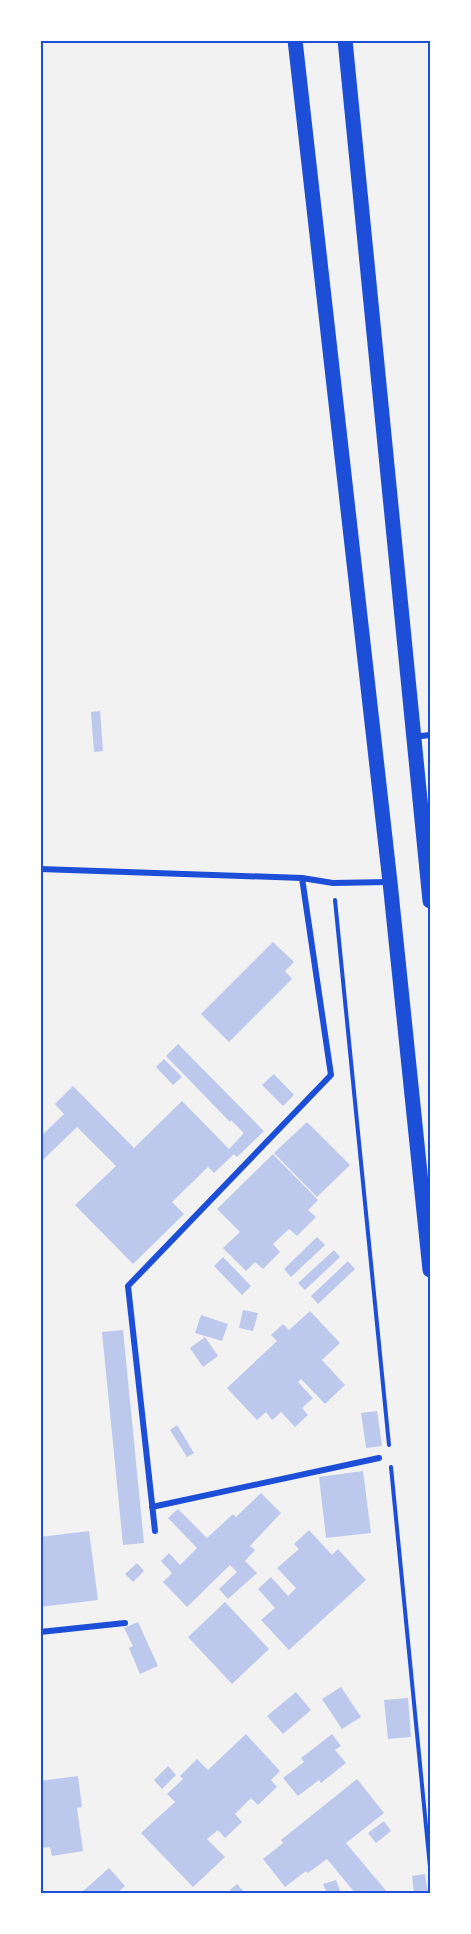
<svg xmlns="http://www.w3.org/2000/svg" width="471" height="1934" viewBox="0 0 471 1934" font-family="Mulish,sans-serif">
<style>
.building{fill:#bdc9ec}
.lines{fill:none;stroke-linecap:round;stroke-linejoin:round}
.path{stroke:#1d4ed8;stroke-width:4}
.minor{stroke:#1d4ed8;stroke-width:6}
.primary{stroke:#1d4ed8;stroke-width:15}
.neatline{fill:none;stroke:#1d4ed8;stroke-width:2}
</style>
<rect width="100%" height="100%" fill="#f2f2f2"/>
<path class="building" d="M100,711L103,751L94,752L91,712Z
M273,942L294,962L285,971L292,979L229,1042L201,1014Z
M178,1044L264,1131L237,1157L234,1154L214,1173L208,1167L172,1202L184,1214L133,1264L75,1205L116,1166L77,1127L43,1160L40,1158V1137L64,1114L55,1104L73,1086L134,1148L182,1101L229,1149L244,1133L231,1120L230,1122L166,1056Z
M164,1059L182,1077L173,1085L156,1067Z
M274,1074L294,1095L283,1106L262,1085Z
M307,1122L350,1165L317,1197L274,1153Z
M273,1154L318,1200L308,1210L316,1217L297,1236L289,1229L273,1244L280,1252L263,1269L255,1262L246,1271L223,1248L240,1232L217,1209Z
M317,1237L325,1245L291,1277L284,1269Z
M334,1250L340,1257L305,1290L298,1283Z
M223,1257L251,1286L242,1295L214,1266Z
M348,1261L355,1269L318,1304L311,1296Z
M243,1310L258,1313L253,1331L239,1328Z
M310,1311L340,1343L322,1360L345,1385L325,1404L301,1379L298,1382L313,1398L302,1408L308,1415L295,1427L281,1412L272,1420L266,1412L257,1420L227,1388L277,1341L271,1335L283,1324L289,1330Z
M201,1315L228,1324L222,1341L195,1333Z
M123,1330L144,1543L123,1545L102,1332Z
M205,1337L218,1356L203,1367L190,1348Z
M377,1411L382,1446L366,1448L361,1413Z
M177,1425L194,1453L187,1457L170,1430Z
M363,1471L371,1533L326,1538L319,1477Z
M261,1493L281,1513L250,1546L255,1550L245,1561L257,1573L228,1599L219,1589L237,1572L230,1565L187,1607L163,1582L172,1573L161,1561L169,1553L180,1565L197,1548L168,1518L178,1509L207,1538L233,1514L236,1517Z
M309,1530L332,1555L338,1549L366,1580L289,1650L261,1620L275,1608L258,1589L271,1577L288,1596L296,1588L277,1568L299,1549L294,1544Z
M89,1531L98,1600L40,1607V1537Z
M137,1563L144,1571L133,1582L125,1574Z
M225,1602L269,1649L232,1684L188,1637Z
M138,1622L158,1666L140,1674L129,1648L133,1646L124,1628Z
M341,1687L361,1717L342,1729L322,1699Z
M296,1692L311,1710L283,1734L267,1716Z
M408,1698L411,1737L388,1739L384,1700Z
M246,1734L280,1771L271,1780L277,1787L258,1805L251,1798L235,1814L242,1822L225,1838L218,1830L207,1839L225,1857L193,1887L141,1833L175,1802L167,1794L183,1779L180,1776L197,1759L208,1770Z
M332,1734L341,1746L335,1750L346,1763L321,1783L319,1780L298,1796L283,1778L304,1762L301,1758Z
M168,1766L176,1775L162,1789L154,1780Z
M78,1776L82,1807L77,1808L83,1851L52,1856L50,1847L40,1848V1781Z
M357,1779L384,1813L346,1843L388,1893H355L327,1859L308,1873L306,1871L285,1887L263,1859L283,1843L281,1840Z
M384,1821L391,1831L376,1843L368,1833Z
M109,1868L125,1886L117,1893H83L82,1892Z
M425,1874L428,1893H414L412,1876Z
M336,1880L341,1893H327L323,1884Z
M237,1884L245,1893H232L230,1890Z"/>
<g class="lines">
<path class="path" d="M335,900L389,1445
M391,1467L430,1867"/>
<path class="minor" d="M413,737L430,735
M40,869L302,878L333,883L389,882
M152,1507L379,1458
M155,1531L128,1286L331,1075L302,878
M40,1632L125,1623"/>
<path class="primary" d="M295,40L390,882L430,1270
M345,40L430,901"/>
</g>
<rect width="471" height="1934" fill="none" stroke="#ffffff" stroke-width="84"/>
<rect x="42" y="42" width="387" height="1850" class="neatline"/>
</svg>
